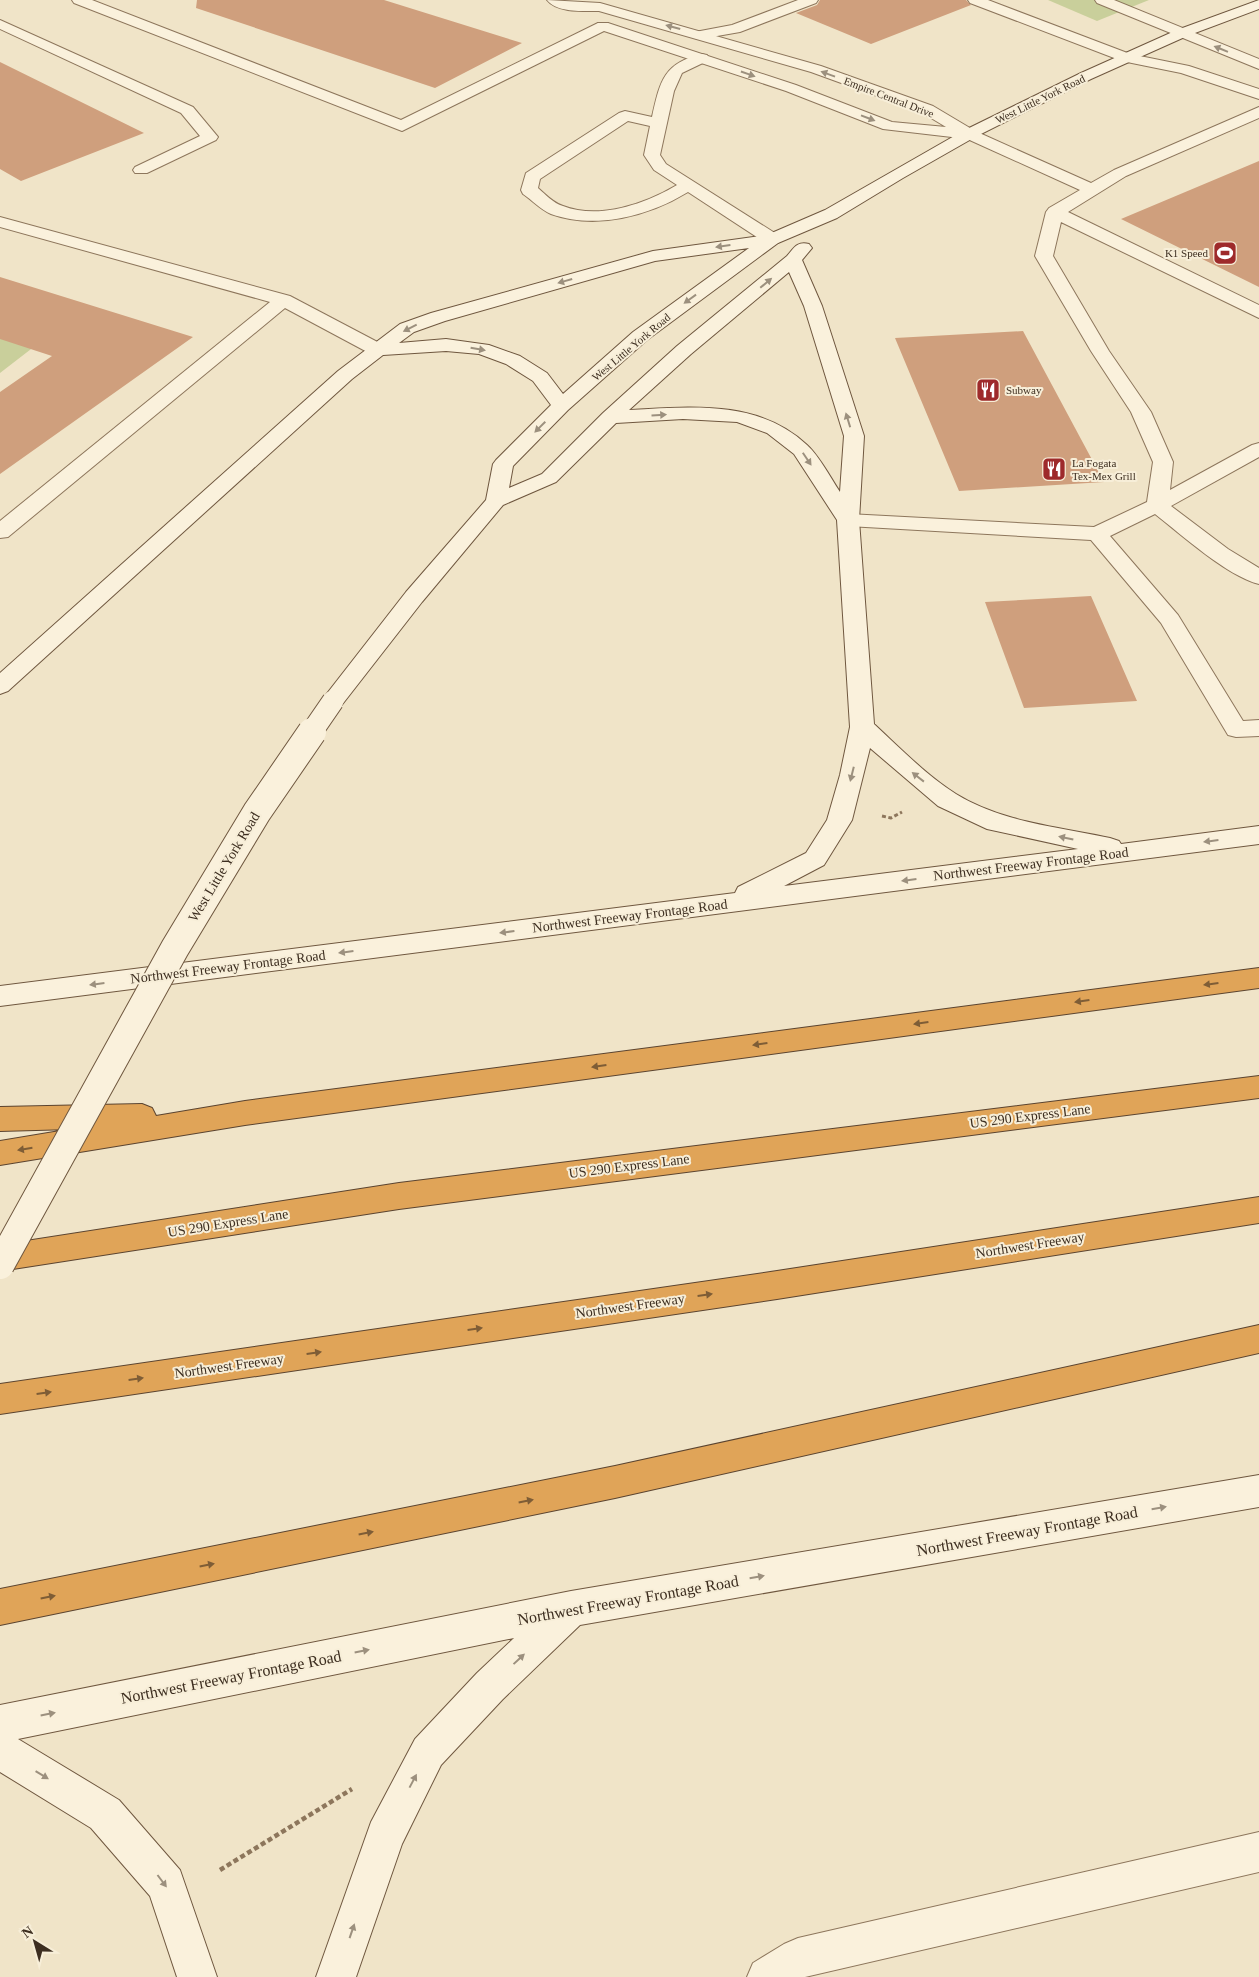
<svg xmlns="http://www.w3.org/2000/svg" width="1259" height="1977" viewBox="0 0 1259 1977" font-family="Georgia,serif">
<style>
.green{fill:#c9cf9b}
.building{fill:#cf9f7d}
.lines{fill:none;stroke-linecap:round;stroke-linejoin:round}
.service-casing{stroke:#8d765c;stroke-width:2}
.tertiary-casing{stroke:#8d765c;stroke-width:2}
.secondary-casing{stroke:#6f573f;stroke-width:2}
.motorway-casing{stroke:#5b4430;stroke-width:2}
.path-far1{stroke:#8d765c;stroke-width:3;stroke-dasharray:4 2.5;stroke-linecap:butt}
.path{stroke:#8d765c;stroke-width:4.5;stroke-dasharray:5 3;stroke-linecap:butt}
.service{fill:#faf1dc;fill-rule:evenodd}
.tertiary{fill:#faf1dc;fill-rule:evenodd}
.secondary{fill:#faf1dc;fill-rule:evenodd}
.motorway{fill:#e0a458;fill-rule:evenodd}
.secondary-bridge-far1-casing{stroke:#6f573f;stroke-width:23;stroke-linecap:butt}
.secondary-bridge-casing{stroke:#6f573f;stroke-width:30;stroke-linecap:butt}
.secondary-bridge-far1{stroke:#faf1dc;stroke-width:21}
.secondary-bridge{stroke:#faf1dc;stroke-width:28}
.oneway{fill:#9c907e}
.oneway2{fill:#7e5d36}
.labels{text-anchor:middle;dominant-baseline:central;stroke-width:4;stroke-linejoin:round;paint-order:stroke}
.far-street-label{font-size:11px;fill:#3d2e20;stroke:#f7eed8}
.far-poi-label{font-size:11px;fill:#3d2e20;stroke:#f7eed8;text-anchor:start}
.street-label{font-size:14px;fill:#3d2e20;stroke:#f7eed8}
.near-street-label{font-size:16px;fill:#3d2e20;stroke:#f7eed8}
</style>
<rect width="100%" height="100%" fill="#f0e4c8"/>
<path class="green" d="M1048,0H1149L1097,21Z
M0,338L35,346L0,373Z"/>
<path class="building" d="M197,0H384L522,43L435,88L196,8Z
M820,0H966L971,5L871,44L796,13L817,5Z
M0,62L144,133L21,181L0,169Z
M1259,161V287L1121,219Z
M0,277L193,337L0,474V392L52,356L0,339Z
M1023,331L1104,482L959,491L895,338Z
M1091,596L1137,701L1024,708L985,602Z"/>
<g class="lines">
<g class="service-casing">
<path id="service" d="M72,0H92L401,120L598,23H608L610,26L608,29L402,131L74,3Z
M798,0H818L816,3L740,32L700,39L695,38L693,35L695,32L732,25Z
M968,0H988L1130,54L1189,66L1259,89V99L1181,73L1122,61L970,3Z
M1095,0H1114L1259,59V69L1097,3Z
M0,20L193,107L218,137L216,140L147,173H135L133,170L135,167L200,136L181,113L0,29Z
M702,54L707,55L709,58L707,61L682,73L674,91L660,155L666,164L778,235L781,239L778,243L772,244L766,243L688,192C649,216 596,230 551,214C541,210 532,200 523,194L521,190L526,173L619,113L625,111L652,117C660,82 663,63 702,54ZM628,121L650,126L644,155L654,170L677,185C645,204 599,220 563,206C553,203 546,195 538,188L540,179Z
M1259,107V118L1126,176L1068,212L1259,305V318L1061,222L1053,256L1109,351L1151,412L1173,462L1170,490L1252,445L1259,443V457L1171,506L1228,549L1259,568V584C1227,576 1182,535 1155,514L1110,536L1178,615L1243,721L1259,720V736L1236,737L1228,735L1161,623L1091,540L848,526L841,524L837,520L841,516L848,514L1094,527L1147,502L1153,462L1131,412L1091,351L1035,256L1046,212L1049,208L1080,190L963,137L961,134L963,131H975L1091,183L1114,170Z
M0,217L290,296L385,346L387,350L385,354L378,356L371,354L285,308L8,537L0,538V521L270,302L0,227Z
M1259,1832V1872L805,1977H747L753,1963L784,1944L798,1938Z"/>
</g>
<g class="tertiary-casing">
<path id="tertiary" d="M547,0L600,3L821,66L933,106L975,131L977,134L975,137L969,139L883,129L786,91L598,29L596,26L598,23H608L796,85L892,122L946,127L921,112L811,72L599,11C584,11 557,13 547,0Z"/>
</g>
<g class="secondary-casing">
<path id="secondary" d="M1259,0V9L1187,36L1091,79L975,137L903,178L837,218L778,243L647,340L568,410L513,466L509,488L542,474L603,413L677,346L787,256C794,248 797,241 809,244L812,248L802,260L822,306L864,436L859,520L874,724C900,748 926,775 956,794C1001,822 1059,827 1110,838L1119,841L1121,844L1259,826V844L0,1006V986L735,893L738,887L806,853L827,820L840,775L850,727L837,520L794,454L767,433L737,422L683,419L616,423L556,482L503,505L422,602L341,706L333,709L325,706L321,701L325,696L406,592L486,500L493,464L496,460L551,405L533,381L506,364L479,354L446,351L383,355L352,379L8,691L0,694V673L338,371L400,324L431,313L653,251L767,235L825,210L963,131L1081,73L1177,30ZM749,248L633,332L563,394L547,373L520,356L489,345L446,339L399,343L414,332L445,321L655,261ZM789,272L804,306L844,436L840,492C830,477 820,457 807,445C758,399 691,407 629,410L691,354ZM870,748L938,806L987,829L1078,849L784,886L824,865L852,820Z
M1259,1475V1507L580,1625L503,1699L441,1765L402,1844L356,1977H316L371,1822L415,1739L477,1673L514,1638L18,1739L119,1800L180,1870L217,1977H177L150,1896L91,1828L0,1772V1705L571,1591Z"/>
</g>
<g class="motorway-casing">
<path id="motorway" d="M1259,968V988L245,1125L0,1165V1141L72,1129L0,1131V1107L142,1104L152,1108L156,1116L245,1101Z
M1259,1076V1098L399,1209L0,1271V1245L399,1183Z
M1259,1197V1223L777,1299L0,1414V1384L777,1271Z
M1259,1325V1353L615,1498L0,1625V1589L615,1466Z"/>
</g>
<path class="path-far1" d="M882,816L891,818L902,812"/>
<path class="path" d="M220,1870L352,1789"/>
<use href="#service" class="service"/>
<use href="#tertiary" class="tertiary"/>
<use href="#secondary" class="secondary"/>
<use href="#motorway" class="motorway"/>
<g class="secondary-bridge-far1-casing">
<path id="secondary-bridge-far1" d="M311,733L333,701"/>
</g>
<g class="secondary-bridge-casing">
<path id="secondary-bridge" d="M0,1265L175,948L257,812L312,732"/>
</g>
<use href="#secondary-bridge-far1" class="secondary-bridge-far1"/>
<use href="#secondary-bridge" class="secondary-bridge"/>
</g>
<defs><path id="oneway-solid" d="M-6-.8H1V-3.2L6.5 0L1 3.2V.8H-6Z" transform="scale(1.25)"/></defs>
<g class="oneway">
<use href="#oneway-solid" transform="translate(673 27) rotate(-165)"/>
<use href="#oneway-solid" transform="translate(1221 49) rotate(-158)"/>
<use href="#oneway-solid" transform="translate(748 74) rotate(19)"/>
<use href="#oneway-solid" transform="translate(828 74) rotate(-160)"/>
<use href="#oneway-solid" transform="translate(868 118) rotate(21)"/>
<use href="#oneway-solid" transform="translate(723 246) rotate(172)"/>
<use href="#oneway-solid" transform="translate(565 281) rotate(164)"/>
<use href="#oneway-solid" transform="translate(766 283) rotate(-40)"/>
<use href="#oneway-solid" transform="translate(690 299) rotate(144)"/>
<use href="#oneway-solid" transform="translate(410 328) rotate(153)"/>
<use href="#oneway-solid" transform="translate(478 349) rotate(10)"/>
<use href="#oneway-solid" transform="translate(659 415) rotate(-3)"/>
<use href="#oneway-solid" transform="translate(848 420) rotate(-107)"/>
<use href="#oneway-solid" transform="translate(540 427) rotate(135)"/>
<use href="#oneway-solid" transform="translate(807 459) rotate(56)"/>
<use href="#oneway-solid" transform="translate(852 774) rotate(104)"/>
<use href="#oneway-solid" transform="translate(918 777) rotate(-142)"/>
<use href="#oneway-solid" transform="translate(1066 838) rotate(-168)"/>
<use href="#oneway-solid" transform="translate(1211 841) rotate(173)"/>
<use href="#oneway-solid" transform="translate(909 880) rotate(173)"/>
<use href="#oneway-solid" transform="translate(507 932) rotate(173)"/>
<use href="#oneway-solid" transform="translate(346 952) rotate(173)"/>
<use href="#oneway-solid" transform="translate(97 984) rotate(173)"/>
<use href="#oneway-solid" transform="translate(1159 1508) rotate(-10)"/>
<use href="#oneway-solid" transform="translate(757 1577) rotate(-10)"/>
<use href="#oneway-solid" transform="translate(362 1651) rotate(-11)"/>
<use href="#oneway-solid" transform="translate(519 1659) rotate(-43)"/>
<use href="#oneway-solid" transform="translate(48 1714) rotate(-11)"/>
<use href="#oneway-solid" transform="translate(42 1775) rotate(31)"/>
<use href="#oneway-solid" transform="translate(413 1781) rotate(-62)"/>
<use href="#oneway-solid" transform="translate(162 1881) rotate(53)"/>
<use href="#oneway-solid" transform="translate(352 1931) rotate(-71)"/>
</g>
<g class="oneway2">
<use href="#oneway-solid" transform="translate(1211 984) rotate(173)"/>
<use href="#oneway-solid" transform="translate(1082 1001) rotate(172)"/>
<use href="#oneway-solid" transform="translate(921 1023) rotate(172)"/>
<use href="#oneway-solid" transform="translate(760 1044) rotate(172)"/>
<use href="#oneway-solid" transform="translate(599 1066) rotate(172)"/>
<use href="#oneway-solid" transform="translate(25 1149) rotate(171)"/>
<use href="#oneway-solid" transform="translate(705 1295) rotate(-8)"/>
<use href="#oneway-solid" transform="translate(475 1329) rotate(-8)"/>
<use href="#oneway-solid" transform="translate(314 1353) rotate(-8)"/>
<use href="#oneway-solid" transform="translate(136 1379) rotate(-8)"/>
<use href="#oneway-solid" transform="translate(44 1393) rotate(-8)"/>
<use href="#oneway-solid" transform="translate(526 1501) rotate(-11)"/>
<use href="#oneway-solid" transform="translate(366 1533) rotate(-11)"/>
<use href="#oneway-solid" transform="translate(207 1565) rotate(-11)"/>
<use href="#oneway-solid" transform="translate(48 1597) rotate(-11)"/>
</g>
<defs>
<g id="stadium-square" transform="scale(1.25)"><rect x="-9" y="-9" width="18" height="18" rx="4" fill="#9e2a2b" stroke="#f7eed8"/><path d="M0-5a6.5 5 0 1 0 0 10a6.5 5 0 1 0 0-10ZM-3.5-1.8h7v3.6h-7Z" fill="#fff"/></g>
<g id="restaurant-square" transform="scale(1.25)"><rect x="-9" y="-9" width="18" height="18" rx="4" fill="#9e2a2b" stroke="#f7eed8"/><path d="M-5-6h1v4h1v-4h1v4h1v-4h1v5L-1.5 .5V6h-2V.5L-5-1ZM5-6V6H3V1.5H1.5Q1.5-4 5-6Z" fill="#fff"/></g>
</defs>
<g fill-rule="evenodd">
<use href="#stadium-square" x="1225" y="253"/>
<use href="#restaurant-square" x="988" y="390"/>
<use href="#restaurant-square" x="1054" y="469"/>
</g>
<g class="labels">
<g class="far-street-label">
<text transform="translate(889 97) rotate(21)">Empire Central Drive</text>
<text transform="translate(1040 99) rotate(-26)">West Little York Road</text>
<text transform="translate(631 347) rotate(-40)">West Little York Road</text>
</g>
<g class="far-poi-label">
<text x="1208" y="253" text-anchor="end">K1 Speed</text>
<text x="1006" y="390">Subway</text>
<text x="1072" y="463">La Fogata<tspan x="1072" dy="13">Tex-Mex Grill</tspan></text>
</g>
<g class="street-label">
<text transform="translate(1031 864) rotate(-7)">Northwest Freeway Frontage Road</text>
<text transform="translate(224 867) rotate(-59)">West Little York Road</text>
<text transform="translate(630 916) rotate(-7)">Northwest Freeway Frontage Road</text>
<text transform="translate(228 967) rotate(-7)">Northwest Freeway Frontage Road</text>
<text transform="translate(1030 1116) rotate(-7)">US 290 Express Lane</text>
<text transform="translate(629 1166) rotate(-7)">US 290 Express Lane</text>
<text transform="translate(228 1223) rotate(-9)">US 290 Express Lane</text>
<text transform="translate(1030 1245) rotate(-9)">Northwest Freeway</text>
<text transform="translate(630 1306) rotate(-8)">Northwest Freeway</text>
<text transform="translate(229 1366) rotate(-8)">Northwest Freeway</text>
</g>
<g class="near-street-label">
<text transform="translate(1027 1531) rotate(-10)">Northwest Freeway Frontage Road</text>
<text transform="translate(628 1600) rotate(-10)">Northwest Freeway Frontage Road</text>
<text transform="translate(231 1677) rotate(-11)">Northwest Freeway Frontage Road</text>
</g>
</g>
<g transform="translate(35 1942) rotate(323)" stroke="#f7eed8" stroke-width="4" paint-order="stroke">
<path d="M0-4L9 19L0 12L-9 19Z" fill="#3d2e20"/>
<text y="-8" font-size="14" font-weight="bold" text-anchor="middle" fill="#3d2e20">N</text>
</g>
</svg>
